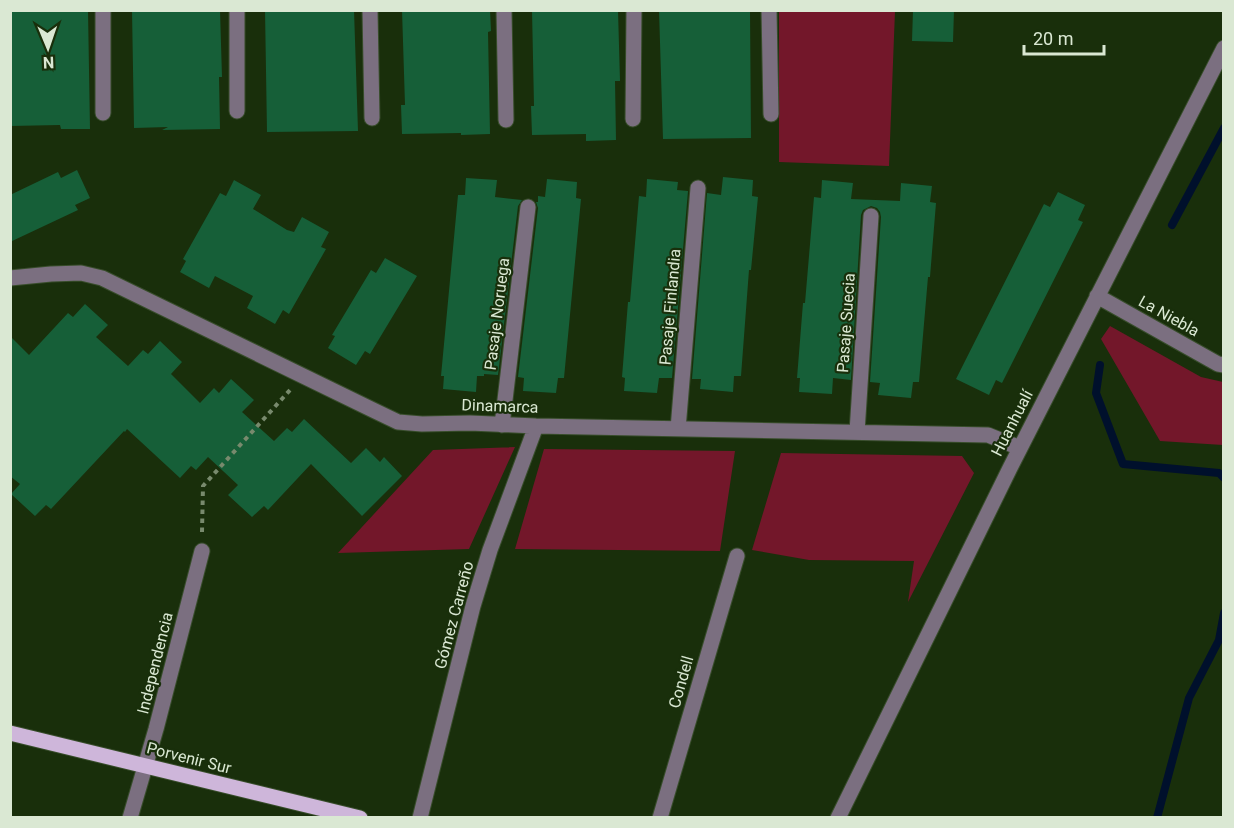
<svg xmlns="http://www.w3.org/2000/svg" width="1234" height="828" viewBox="0 0 1234 828" font-family="Roboto,sans-serif">
<style>
.green{fill:#73172a}
.lines{fill:none;stroke-linecap:round;stroke-linejoin:round}
.stream{stroke:#00102c;stroke-width:8}
.building{fill:#165f38}
.minor-casing{stroke:#384d2b;stroke-width:17}
.major-casing{stroke:#384d2b;stroke-width:17}
.path{stroke:#788a6d;stroke-width:4;stroke-dasharray:4.5 4.5;stroke-linecap:butt}
.minor{stroke:#7b6f80;stroke-width:15}
.major{stroke:#ceb6da;stroke-width:15}
.labels{text-anchor:middle;dominant-baseline:central;stroke-width:4.5;stroke-linejoin:round;paint-order:stroke}
.street-label{font-size:16px;fill:#dae8d3;stroke:#192f0b}
</style>
<rect width="100%" height="100%" fill="#192f0b"/>
<path class="green" d="M779,11H895L889,166L779,162Z
M1110,326L1201,377L1223,382V445L1160,441L1101,339Z
M515,447L469,549L338,553L433,450Z
M544,449L735,451L720,551L515,549Z
M781,453L962,456L974,473L908,602L914,561L809,560L752,550Z"/>
<g class="lines">
<path class="stream" d="M1172,225L1224,128
M1100,365L1096,393L1123,464L1219,473L1224,478
M1157,818L1189,698L1219,640L1224,613"/>
</g>
<path class="building" d="M10,10H88L90,129H61L60,125L10,126Z
M132,10H220L222,77H219L220,129L162,130L168,127L134,128Z
M265,10H354L358,131L267,132Z
M402,10H490L491,31L488,32L490,134L461,135V133L402,134L401,105H405Z
M532,10H618L620,81H615L616,140L586,141V134L532,135L531,106H534Z
M659,10H750L751,138L663,139Z
M913,10H954L953,42L912,41Z
M77,170L90,198L75,205L78,210L10,242V195L58,172L61,178Z
M723,177L753,180L752,196L758,197L751,270H749L741,376H734L733,392L700,389L701,379H692L707,193L721,195Z
M466,178L497,180L495,197L522,200L518,206L498,375L484,374V376H477L476,392L443,389L444,376H441L458,195H465Z
M547,179L577,182L576,198L581,199L564,378H558L556,393L523,391L524,378L518,377L538,208L536,202H538V196L545,197Z
M647,179L678,182L677,190L688,191L672,378H659L657,393L624,391L625,378L622,377L628,302H630L639,196L646,197Z
M234,180L261,195L253,209L287,230L294,232L302,217L329,232L321,247L326,249L289,314L283,310L275,324L247,308L253,296L215,276L209,288L180,272L186,261L183,259L220,193L226,196Z
M822,180L853,183L851,199L900,201L901,183L932,186L930,202L936,203L930,277H928L919,382H913L911,398L878,395L880,383L870,382L881,217L880,212L877,208L871,206L863,210L861,215L851,380L833,378L832,394L799,392L800,378H797L803,303H805L814,197L821,198Z
M1058,192L1085,205L1078,220L1083,222L1002,383L996,380L989,395L956,379L1044,204L1050,207Z
M385,258L417,276L370,354L365,351L356,365L328,348L335,336L332,335L371,270L376,273Z
M85,304L108,325L96,337L128,366L143,350L148,354L160,341L182,362L171,374L200,403L214,388L219,393L231,379L254,400L242,412L274,441L287,428L292,432L304,419L351,463L366,448L380,462L384,457L402,476L362,516L311,464L268,510L264,506L252,517L228,495L238,485L208,457L196,470L191,466L180,478L127,429L125,432L124,431L51,509L46,505L35,516L11,494L20,484L10,476V336L29,355L68,313L73,317Z"/>
<g class="lines">
<g class="minor-casing">
<path id="minor" d="M103,10V113
M237,10V111
M370,10L372,118
M504,10L506,120
M769,10L771,114
M633,119L634,10
M10,278L51,274L81,273L102,278L373,410L398,422L422,424L470,423L536,426L988,435L1020,448
M1097,296L1218,364L1224,365
M502,425L528,207
M678,429L698,188
M857,432L871,216
M130,818L156,729L202,551
M420,818L473,606L490,550L536,426
M660,818L737,556
M838,818L1010,468L1224,48"/>
</g>
<g class="major-casing">
<path id="major" d="M10,733L360,818"/>
</g>
<path class="path" d="M202,532L203,486L290,390"/>
<use href="#minor" class="minor"/>
<use href="#major" class="major"/>
</g>
<g class="labels">
<g class="street-label">
<text transform="translate(670 307) rotate(-85)">Pasaje Finlandia</text>
<text transform="translate(497 314) rotate(-83)">Pasaje Noruega</text>
<text transform="translate(1169 316) rotate(29)">La Niebla</text>
<text transform="translate(846 323) rotate(-86)">Pasaje Suecia</text>
<text transform="translate(500 406) rotate(2)">Dinamarca</text>
<text transform="translate(1012 423) rotate(-63)">Huanhualí</text>
<text transform="translate(454 615) rotate(-75)">Gómez Carreño</text>
<text transform="translate(155 663) rotate(-76)">Independencia</text>
<text transform="translate(681 682) rotate(-74)">Condell</text>
<text transform="translate(189 758) rotate(14)">Porvenir Sur</text>
</g>
</g>
<rect width="1234" height="828" fill="none" stroke="#dae8d3" stroke-width="24"/>
<g transform="translate(48 48) rotate(178)" stroke="#192f0b" stroke-width="4.5" paint-order="stroke">
<path d="M0-4.5L10 22L0 15L-10 22Z" fill="#dae8d3"/>
<text y="-9" font-size="16" font-weight="bold" text-anchor="middle" fill="#dae8d3">N</text>
</g>
<path d="M1024 45v9h80v-9" fill="none" stroke="#dae8d3" stroke-width="3"/>
<text x="1033" y="45" font-size="18" fill="#dae8d3" stroke="#192f0b" stroke-width="4.5" paint-order="stroke">20 m</text>
</svg>
